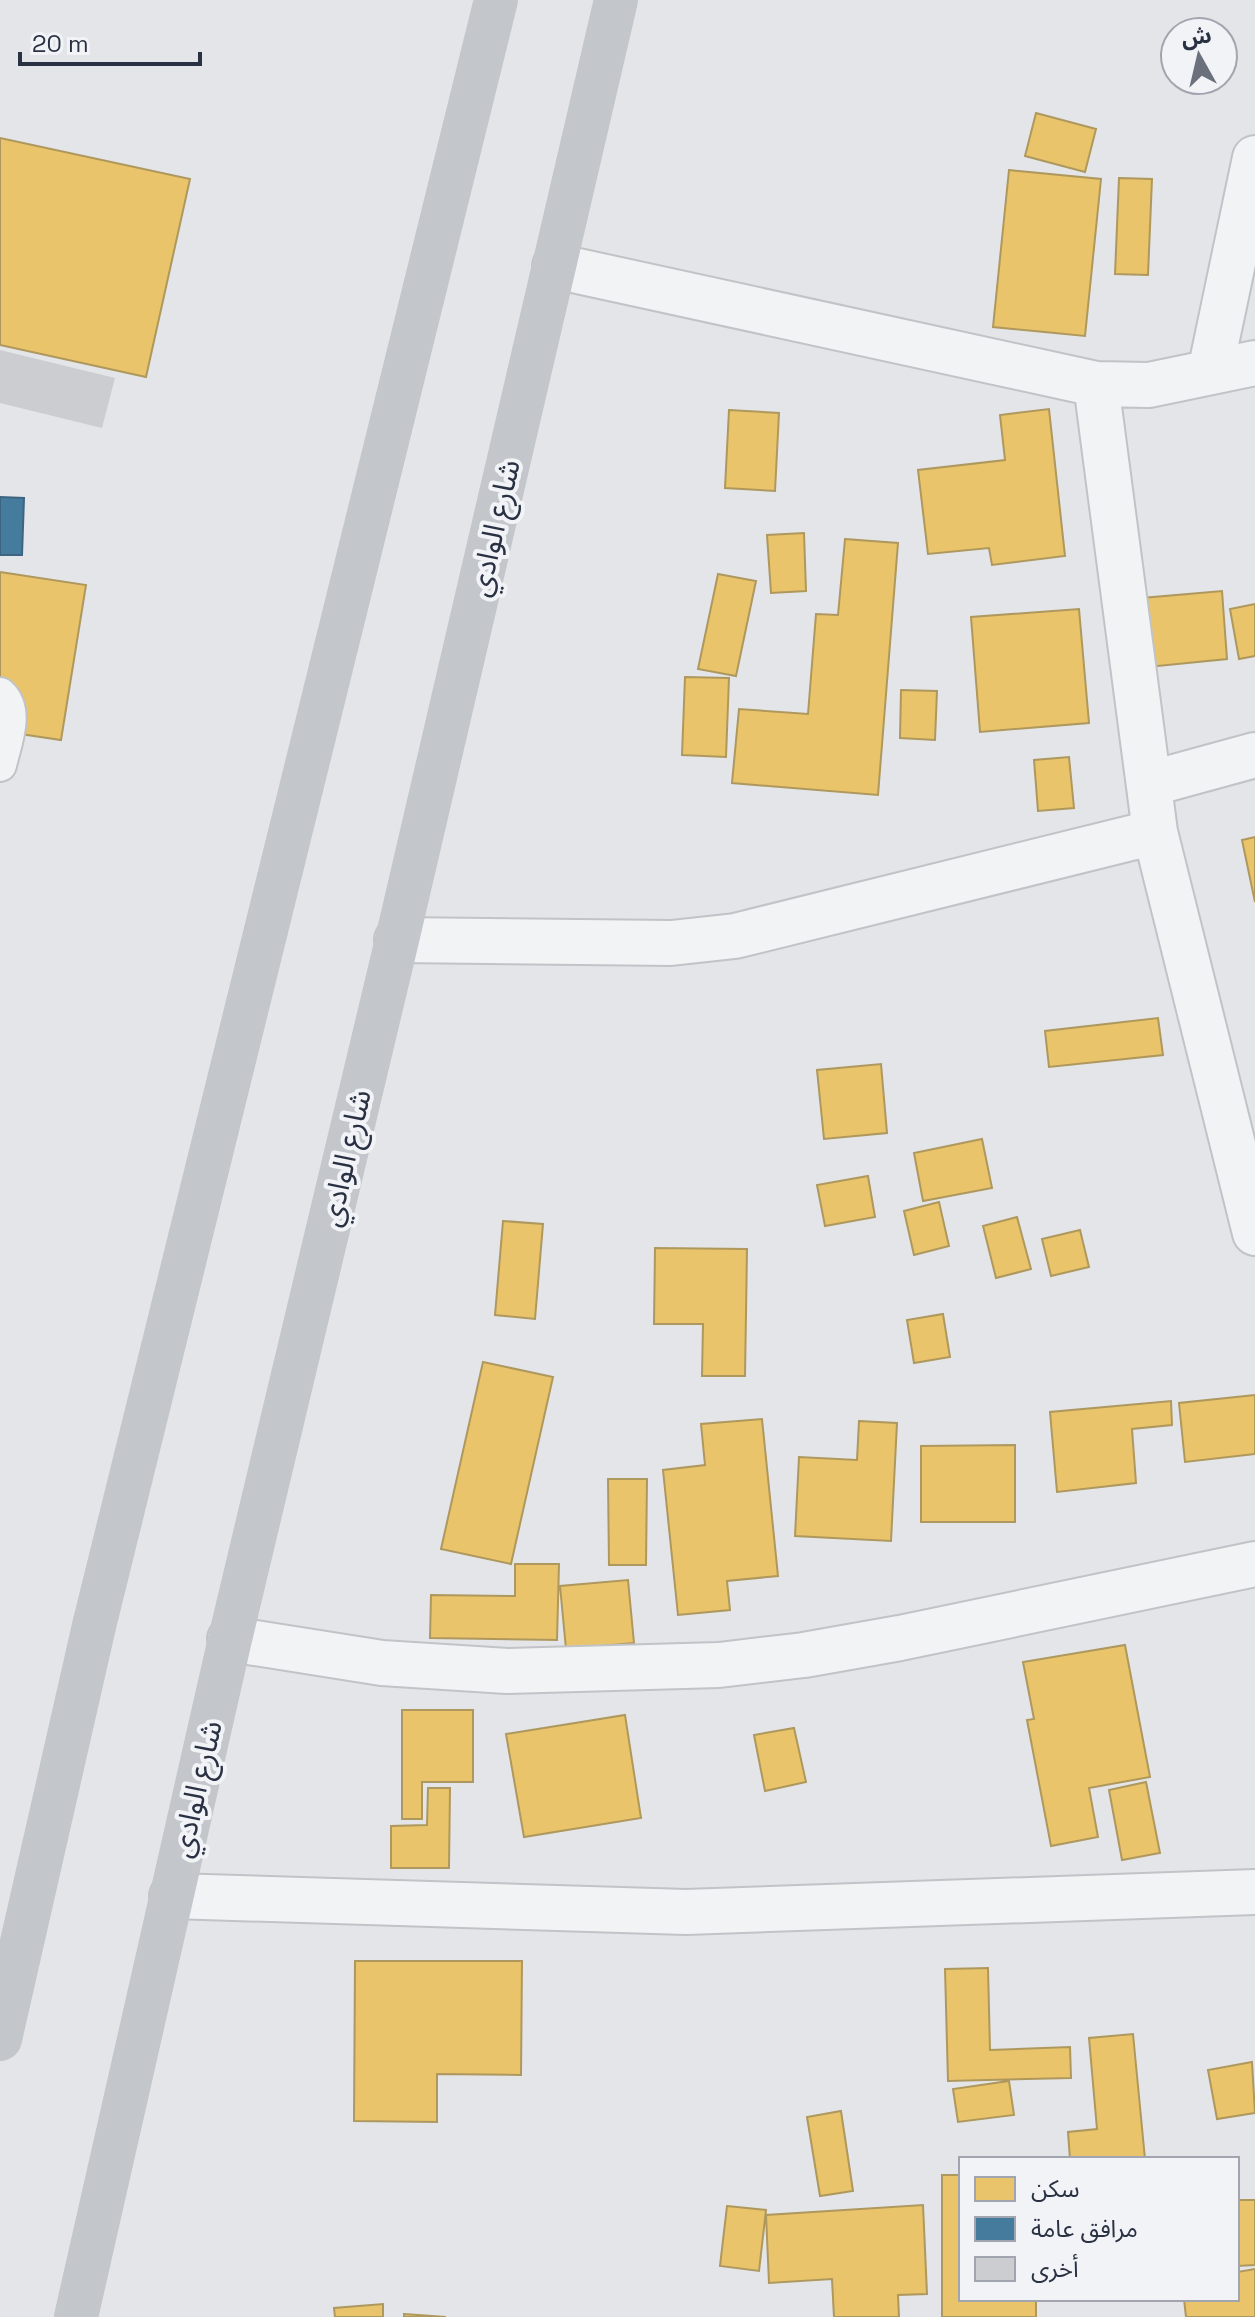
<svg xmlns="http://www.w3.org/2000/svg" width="1255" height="2317" viewBox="0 0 1255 2317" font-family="'Space Grotesk','Noto Sans Arabic',sans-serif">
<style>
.homes{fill:#e9c46a;stroke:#af985e;stroke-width:2}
.public{fill:#457b9d;stroke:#3d6582;stroke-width:2}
.building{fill:#cbcdd0}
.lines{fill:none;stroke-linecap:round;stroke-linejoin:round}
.lane-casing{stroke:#c1c3c6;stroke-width:36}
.street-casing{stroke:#c1c3c6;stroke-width:48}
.lane{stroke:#f2f3f5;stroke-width:32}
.street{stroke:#f2f3f5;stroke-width:44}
.secondary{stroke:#c3c6ca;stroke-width:44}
.labels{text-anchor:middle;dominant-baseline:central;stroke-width:8;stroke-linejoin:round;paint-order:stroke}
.street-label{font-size:30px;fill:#293142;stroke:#f1f3f7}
</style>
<rect width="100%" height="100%" fill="#e3e5e8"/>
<path class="homes" d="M1036,113L1096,129L1085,172L1025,156Z
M0,138L190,179L146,377L0,345Z
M1009,170L1101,179L1085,336L993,327Z
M1119,178L1152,179L1148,275L1115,274Z
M1049,409L1065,556L992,565L989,548L928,554L918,470L1005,460L1000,415Z
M729,410L779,413L775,491L725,488Z
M804,533L806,591L771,593L767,535Z
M845,539L898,543L878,795L732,783L739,709L808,714L816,614L838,615Z
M0,572L86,585L61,740L0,731Z
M718,574L756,581L736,676L698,669Z
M1222,591L1227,659L1148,667L1142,598Z
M1255,604V656L1239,659L1230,609Z
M1079,609L1089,723L980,732L971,617Z
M685,677L729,678L726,757L682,755Z
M901,690L937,691L935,740L900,738Z
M1069,757L1074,808L1038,811L1034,760Z
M1255,837V902L1242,840Z
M1158,1018L1163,1055L1049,1067L1045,1031Z
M881,1064L887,1133L824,1139L817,1070Z
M982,1139L992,1188L923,1201L914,1153Z
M868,1176L875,1217L825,1226L817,1185Z
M939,1202L949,1246L914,1255L904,1211Z
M1017,1217L1031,1269L996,1278L983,1226Z
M503,1221L543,1224L535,1319L495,1315Z
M1080,1230L1089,1267L1051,1276L1042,1239Z
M655,1248L747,1249L745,1376H702L703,1324H654Z
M943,1314L950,1357L914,1363L907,1320Z
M483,1362L553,1377L511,1564L441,1549Z
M1255,1395V1454L1185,1462L1179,1403Z
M1171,1401L1172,1425L1132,1429L1136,1483L1057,1492L1050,1412Z
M762,1419L778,1576L727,1581L730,1610L678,1615L663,1470L705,1465L701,1424Z
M859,1421L897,1423L891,1541L795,1536L799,1457L857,1460Z
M1015,1445V1522H921V1446Z
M608,1479H647L646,1565H609Z
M515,1564H559L557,1640L430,1638L431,1595L515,1596Z
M628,1580L634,1643L566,1649L560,1586Z
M1125,1645L1150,1777L1089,1788L1098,1837L1051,1846L1027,1720L1034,1719L1023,1662Z
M402,1710H473V1782H422V1819H402Z
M625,1715L641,1818L524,1837L506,1734Z
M794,1728L806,1782L765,1791L754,1735Z
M1146,1782L1160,1853L1122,1860L1109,1790Z
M428,1788H450L449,1868H391V1826L427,1825Z
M355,1961H522L521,2075L437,2074V2122L354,2121Z
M988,1968L990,2050L1070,2047L1071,2078L948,2081L945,1969Z
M1133,2034L1145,2159H1070L1068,2132L1097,2129L1089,2038Z
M1252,2062L1255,2113L1217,2119L1208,2070Z
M1009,2081L1014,2115L958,2122L953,2089Z
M841,2111L853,2191L820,2196L807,2117Z
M942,2175H961V2299H1036V2317H942Z
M1237,2200H1255V2265L1237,2266Z
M923,2205L927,2294L898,2295L899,2317H834L832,2279L769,2283L766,2215Z
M727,2206L766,2210L759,2271L720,2266Z
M1255,2269V2317H1186L1184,2299H1237V2272Z
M383,2304V2317H335L334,2308Z
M404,2314L446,2317H404Z"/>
<path class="public" d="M0,497L24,498L22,555H0Z"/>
<path class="building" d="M0,350L115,378L102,428L0,403Z"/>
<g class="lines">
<g class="lane-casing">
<path id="lane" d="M0,694C19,711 5,743 0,765"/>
</g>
<g class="street-casing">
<path id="street" d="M555,266L1096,384L1149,385L1255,363
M1210,372L1255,158
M1096,384L1155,832L1255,1233
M1149,784L1255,755
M397,940L671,943L735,936L1155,832
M230,1639L382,1663L507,1671L719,1665L804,1655L900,1638L1255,1564
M172,1896L686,1912L1255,1892"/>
</g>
<use href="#lane" class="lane"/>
<use href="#street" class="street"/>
<path class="secondary" d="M0,2039L94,1626L496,0
M76,2317L230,1639L397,940L616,0"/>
</g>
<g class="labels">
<g class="street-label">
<text transform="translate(494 528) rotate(-77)">شارع الوادي</text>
<text transform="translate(345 1158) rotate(-77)">شارع الوادي</text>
<text transform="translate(196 1789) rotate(-77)">شارع الوادي</text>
</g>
</g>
<rect x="959" y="2157" width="280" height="144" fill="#f1f3f7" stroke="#a1a5af" stroke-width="2"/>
<rect x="975" y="2177" width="40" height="24" fill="#e9c46a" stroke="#a1a5af" stroke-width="2"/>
<text x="1031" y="2197" font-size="24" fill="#293142">سكن</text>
<rect x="975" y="2217" width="40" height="24" fill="#457b9d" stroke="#a1a5af" stroke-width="2"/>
<text x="1031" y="2237" font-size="24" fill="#293142">مرافق عامة</text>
<rect x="975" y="2257" width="40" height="24" fill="#cbcdd0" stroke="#a1a5af" stroke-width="2"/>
<text x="1031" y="2277" font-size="24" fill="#293142">أخرى</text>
<g transform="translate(1199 56) rotate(352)"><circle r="38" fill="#f1f3f7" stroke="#a1a5af" stroke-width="2"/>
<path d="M0-6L14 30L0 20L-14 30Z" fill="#6a707c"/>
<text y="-12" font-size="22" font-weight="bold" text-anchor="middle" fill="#293142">ش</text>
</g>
<path d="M20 52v12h180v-12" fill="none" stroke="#293142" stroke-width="4"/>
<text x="32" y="52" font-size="24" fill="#293142" stroke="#f1f3f7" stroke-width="6" paint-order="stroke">20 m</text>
</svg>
